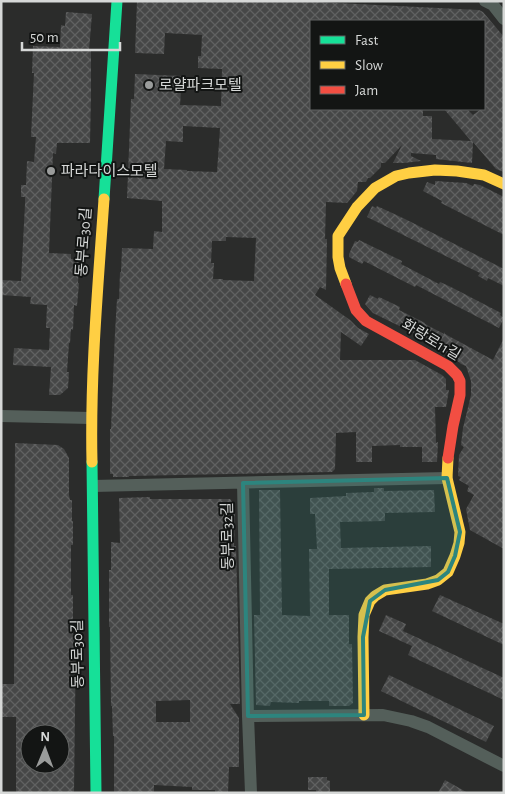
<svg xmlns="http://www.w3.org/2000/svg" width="505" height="794" viewBox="0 0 505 794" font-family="'Alegreya Sans','Noto Sans KR',sans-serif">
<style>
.building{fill:url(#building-cross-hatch);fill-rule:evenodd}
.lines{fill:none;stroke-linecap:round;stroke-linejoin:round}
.street{stroke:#545f5a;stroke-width:12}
.fast{stroke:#16e098;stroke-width:11}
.slow{stroke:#ffcf43;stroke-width:11}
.jam{stroke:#f24e42;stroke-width:11}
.marked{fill:#2d857e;fill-opacity:0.2;stroke:#2d857e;stroke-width:4;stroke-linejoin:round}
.poi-dot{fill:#9a9c9b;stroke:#131514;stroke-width:2}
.labels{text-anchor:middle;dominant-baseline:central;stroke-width:4;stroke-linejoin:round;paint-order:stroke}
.poi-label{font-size:15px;fill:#d6d8d7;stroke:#131514;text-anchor:start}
.street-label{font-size:15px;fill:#d6d8d7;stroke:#131514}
</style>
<defs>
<pattern id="building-cross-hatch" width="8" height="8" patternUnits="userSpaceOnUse" patternTransform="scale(1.25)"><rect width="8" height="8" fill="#464747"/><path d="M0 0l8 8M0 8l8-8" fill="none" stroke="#606161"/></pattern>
</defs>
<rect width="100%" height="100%" fill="#2b2c2b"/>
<path class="building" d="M137,1H186L206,3V1H297L479,10L483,12L504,37V172L496,169L473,142L472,163L436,159V155L411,153V156L421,161L404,163H393L402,145L385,163H381V167L370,178H368L366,182H358L357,191L347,203L326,202L325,239H327L326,290L320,287L315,295L350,320L358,328L369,334L361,346L341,332L340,360H415L442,375L446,379V390H449L446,407H435L436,443L438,442L437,462H422V447H400V445L372,446V462H356V432L336,433L335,469L332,472L129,476V477H113V474H110V429H111L115,332L117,299H119L120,272H121L122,248L153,249L154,231L162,232V201L127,198L131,99H134L135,74L182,76L180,105L221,106L222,69L198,68V56H201L202,35L165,33L164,54L135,53ZM311,21H484V109H481L473,115L467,109H444L471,141L432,139V116H423V109H311V100H310ZM183,126L220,128L217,172L187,171V170L164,169L166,141L183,142ZM226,237L256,238L254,281L223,280V279H213L214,263H211L212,241H226Z
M66,12L92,14L89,51H91V97L90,143H57L56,154L53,153L49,253L71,254V259H79L78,283H79L77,306L74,305L73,330L71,329L70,343H69L67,372H69L68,388L60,395H49L51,367L13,365L14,348L49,350L50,328H46L47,305L30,304L31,297L1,295V280L21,281L25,204V197H21V185H26L27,161L34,162L36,137H31L34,73H32L33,46L60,47L61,25L65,26Z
M435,181L466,183L473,186L474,184L480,185L504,197V235L441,203L442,201L423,191L427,182L435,185Z
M372,206L376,208L377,206L405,219L504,269V286L488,278L487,281L478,276L480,273L367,217Z
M359,240L402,261L401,264L439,284L440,282L451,287L501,313L500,315L504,318L499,328L416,285L415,287L364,261L362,264L349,257V254L355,241L358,242Z
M370,295L378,299L379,297L400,307L399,310L425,323V324L444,334L445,332V334L493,360L504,338V549L470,530L466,509L474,495L467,491L469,486L459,480L461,477L458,476L459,455L464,447L461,445L463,428L471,395V381L466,366L461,364L453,357L436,348L438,345L373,313L365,304Z
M15,443L58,445L64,449L69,458V495L70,500H72V521H73V545H71V595H73V634H76L74,793H16V717H1V684H14ZM30,734H60V764H30Z
M374,488H384V491L434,490L435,512L385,513V521L340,522L341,548L431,546V567L329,569V615H349V644H352L353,703L349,706H329V701H299V703L271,702L270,706L256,705L254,615H260L259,490H280L282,615L310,616L309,549H317L315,514H310V498L346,496V493L374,492Z
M150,497V499H230L235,506L234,546H236L240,704H230L239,718V767H229L228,793H215V790H192V787L154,785V793H114V736H113L112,706H111L110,627H109V570H111V542L120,543L119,498ZM190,700V722H156V701Z
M440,595L504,624V645L432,611Z
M386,615L406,624L403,631L504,678V700L408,655L412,646L379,631Z
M389,675L494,726L486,742L381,691Z
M308,777H327V780L330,781V793H316V790H308Z
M445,780L468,793H438Z"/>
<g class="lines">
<path class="street" d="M485,1L493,5L504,19
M1,416L91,418
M243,483L248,716L251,793
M93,486L447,478
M248,716L383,715L411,721L428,727L504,766"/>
<path class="fast" d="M104,199L117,1
M92,462L96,793"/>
<path class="slow" d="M346,284L340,268L338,257V236L357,207L375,188L396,176L409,173L435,170L457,171L484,175L504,184
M92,462C90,374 98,287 104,199
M364,715L363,637L364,615L370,601L375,596L385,590L427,584L438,580L448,572L455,556L459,543L460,532L447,478L448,458"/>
<path class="jam" d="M346,284L356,310L366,321L448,366L457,375L460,381V395L453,426L448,458"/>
</g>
<path class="marked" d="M447,478L460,532L455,556L448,572L438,580L385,590L370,601L363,637L364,715L248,716L243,483Z"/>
<g class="poi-dot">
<circle cx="149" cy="85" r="5"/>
<circle cx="51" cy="171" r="5"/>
</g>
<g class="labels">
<g class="poi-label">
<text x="159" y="85">로얄파크모텔</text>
<text x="61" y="171">파라다이스모텔</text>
</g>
<g class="street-label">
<text transform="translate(84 242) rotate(-86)">동부로30길</text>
<text transform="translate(431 340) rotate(31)">화랑로11길</text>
<text transform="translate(228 536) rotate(-91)">동부로32길</text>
<text transform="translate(78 654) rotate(-91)">동부로30길</text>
</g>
</g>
<rect width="505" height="794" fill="none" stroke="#d6d8d7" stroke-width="5"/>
<rect x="310" y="20" width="175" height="90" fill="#131514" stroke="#616362"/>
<rect x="320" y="36" width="25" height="8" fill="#16e098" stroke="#616362"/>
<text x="355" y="45" font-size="15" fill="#d6d8d7">Fast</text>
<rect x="320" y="61" width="25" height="8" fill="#ffcf43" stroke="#616362"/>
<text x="355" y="70" font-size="15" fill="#d6d8d7">Slow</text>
<rect x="320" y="86" width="25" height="8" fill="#f24e42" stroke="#616362"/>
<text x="355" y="95" font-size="15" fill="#d6d8d7">Jam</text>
<g transform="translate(45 749) rotate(1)"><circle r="24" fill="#131514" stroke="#616362"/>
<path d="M0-4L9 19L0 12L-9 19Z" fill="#9a9c9b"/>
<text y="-8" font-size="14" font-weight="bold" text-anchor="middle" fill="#d6d8d7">N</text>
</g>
<path d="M22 42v8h98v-8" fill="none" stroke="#d6d8d7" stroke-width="2.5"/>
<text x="30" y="42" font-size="15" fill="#d6d8d7" stroke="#131514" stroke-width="4" paint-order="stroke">50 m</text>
</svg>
